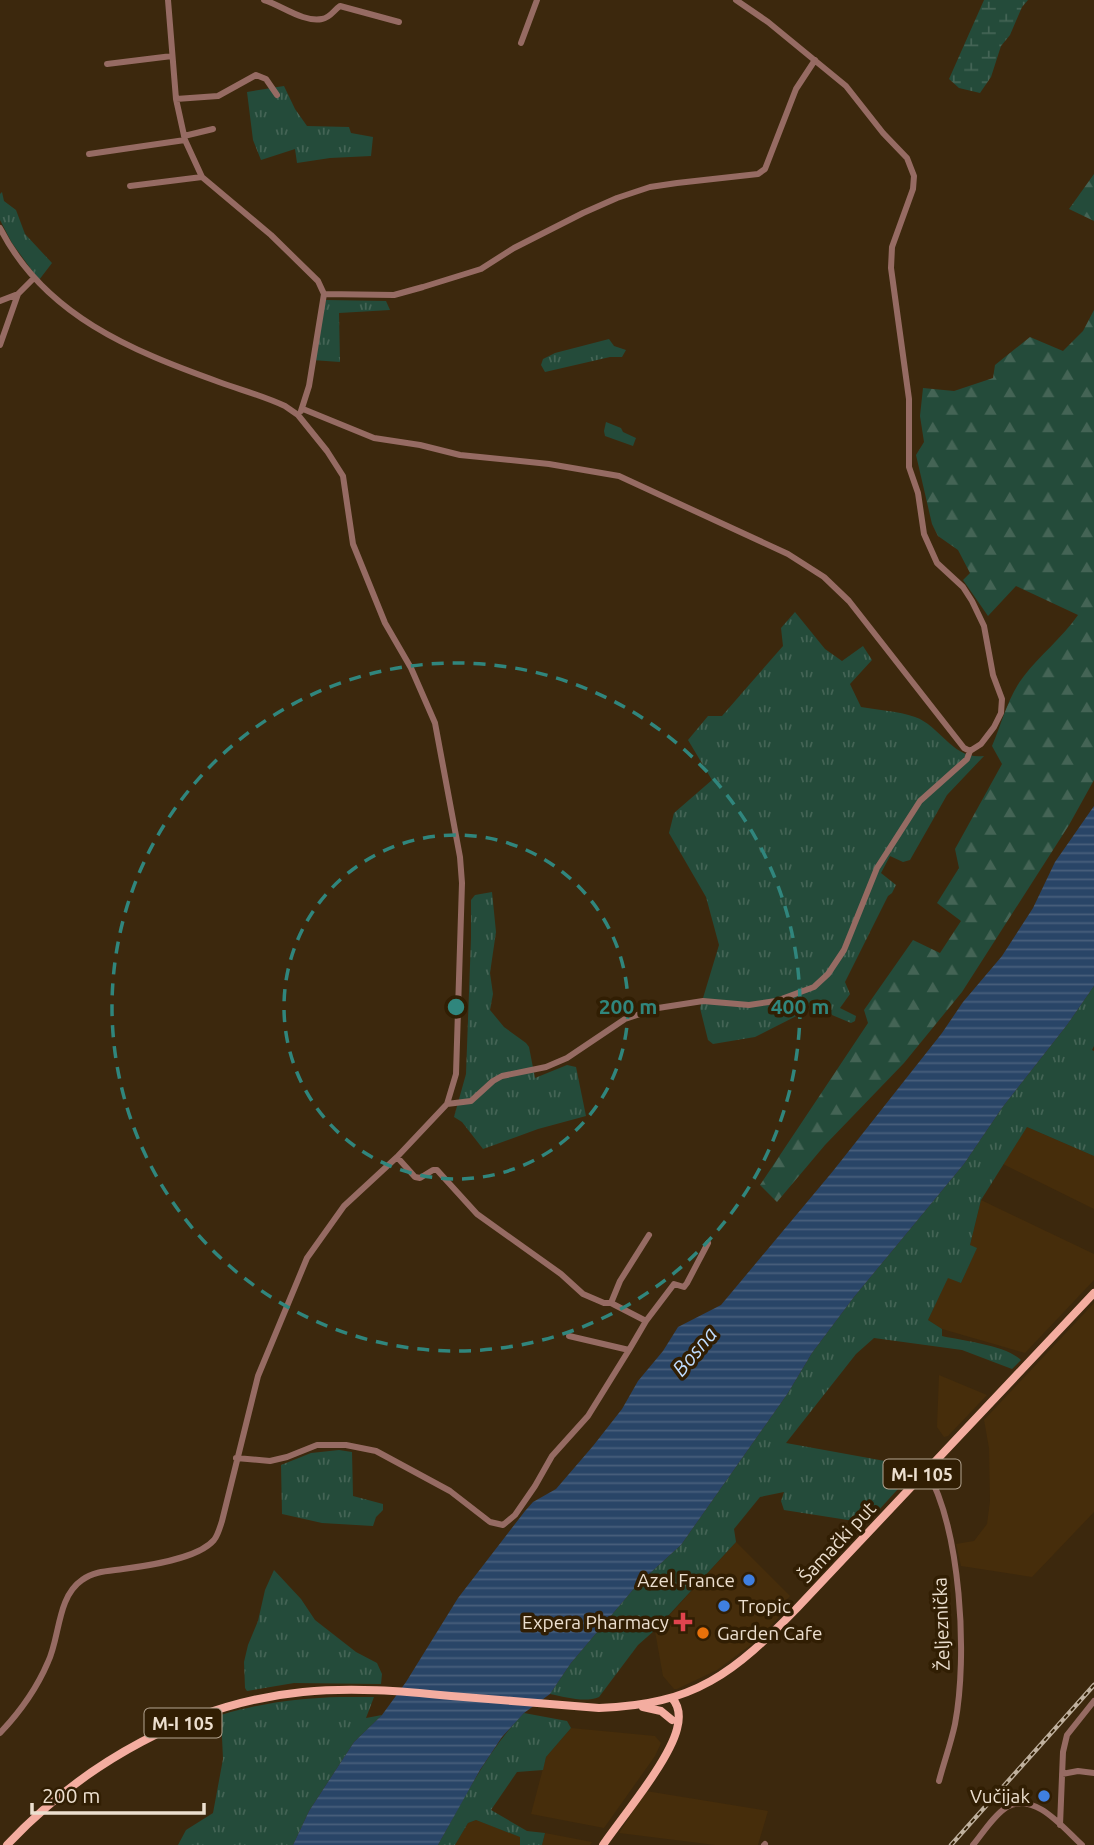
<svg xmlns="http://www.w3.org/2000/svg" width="1094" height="1845" viewBox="0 0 1094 1845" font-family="Ubuntu,sans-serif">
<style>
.built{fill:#462d0b}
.grass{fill:url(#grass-tufts)}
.forest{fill:url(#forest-firs)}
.wetland{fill:url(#wetland-marsh)}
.water{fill:url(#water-rules)}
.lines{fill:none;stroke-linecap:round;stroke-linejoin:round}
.minor{stroke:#966b63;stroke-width:6}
.major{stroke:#f4ada0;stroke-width:8}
.rail-casing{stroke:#bfb09d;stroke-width:4.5}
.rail{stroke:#311e03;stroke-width:2;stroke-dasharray:5;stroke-linecap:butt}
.ring{fill:none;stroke:#30867d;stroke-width:3.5;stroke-dasharray:12 9}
.shop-dot{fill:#3f7fe0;stroke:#311e03;stroke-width:2.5}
.health-dot{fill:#e0444e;stroke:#311e03;stroke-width:2.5}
.food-dot{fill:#e8710a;stroke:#311e03;stroke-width:2.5}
.labels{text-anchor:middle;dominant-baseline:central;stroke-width:7;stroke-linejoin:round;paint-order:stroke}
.shield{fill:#311e03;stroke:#b4a592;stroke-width:2}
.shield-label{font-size:18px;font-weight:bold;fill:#ecdfcf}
.street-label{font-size:19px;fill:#ecdfcf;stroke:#311e03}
.poi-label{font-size:19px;fill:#ecdfcf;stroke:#311e03;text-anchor:end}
.water-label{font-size:21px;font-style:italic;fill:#bfdcff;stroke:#311e03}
.centre{fill:#30867d;stroke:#311e03;stroke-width:3.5}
.ring-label{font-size:21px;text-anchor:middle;font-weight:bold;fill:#30867d;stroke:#311e03;stroke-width:7;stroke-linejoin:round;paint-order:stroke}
</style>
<defs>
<pattern id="grass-tufts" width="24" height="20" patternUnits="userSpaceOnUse" patternTransform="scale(1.75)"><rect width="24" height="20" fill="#244b3a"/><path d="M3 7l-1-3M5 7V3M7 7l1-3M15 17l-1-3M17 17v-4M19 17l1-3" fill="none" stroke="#446455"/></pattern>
<pattern id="forest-firs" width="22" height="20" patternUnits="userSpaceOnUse" patternTransform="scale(1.75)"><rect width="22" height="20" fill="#244b3a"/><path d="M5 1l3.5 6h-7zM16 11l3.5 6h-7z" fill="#446455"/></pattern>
<pattern id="wetland-marsh" width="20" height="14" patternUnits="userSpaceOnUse" patternTransform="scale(1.75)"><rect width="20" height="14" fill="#244b3a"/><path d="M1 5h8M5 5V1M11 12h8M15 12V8" fill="none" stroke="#446455"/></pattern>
<pattern id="water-rules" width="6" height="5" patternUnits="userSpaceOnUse" patternTransform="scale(1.75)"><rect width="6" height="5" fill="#294567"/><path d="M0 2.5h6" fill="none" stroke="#485f7c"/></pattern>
</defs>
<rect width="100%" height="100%" fill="#3c280d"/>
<path class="built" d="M1027,1127L1094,1156V1209L1003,1164Z
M981,1200L1094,1254V1280L1025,1353L942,1329L928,1320L948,1277L961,1283L976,1249L970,1245Z
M1094,1303V1512L1032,1577L961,1566L956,1544L974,1541L987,1524L990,1501L989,1448L984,1420Z
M939,1375L987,1395L948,1436L944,1437L937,1427Z
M736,1542L790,1596L779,1608L783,1613L756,1641L717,1670L677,1689H674L663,1676L655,1631Z
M571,1728L655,1736L661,1743L655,1756L604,1828L531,1814L546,1757Z
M646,1791L768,1811L758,1845H715L619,1833Z
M476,1820L521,1837L520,1845H455L468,1823Z
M545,1833L592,1842L590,1845H542Z"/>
<path class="grass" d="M284,86L295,109L307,126L349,127L351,133L373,137L371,156L330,158L297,163L295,149L261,160L253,140L247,92Z
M2,192L4,201L16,210L25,234L52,263L39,280L12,243L0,220V194Z
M326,300L386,301L390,310L339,313L340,362L312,360Z
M609,339L614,346L626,350L622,357H610L545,372L541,365L543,359L555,353Z
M606,422L621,428L623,432L636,438L633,446L605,436L604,431Z
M795,612L825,649L842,661L863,646L872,660L850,684L861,707C878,710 898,711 915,717C941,726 952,760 984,756L947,795L910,860L903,862L890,856L881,873L896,885L892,893L888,896L845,982L850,994L840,1008L856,1016L855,1021L851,1023L832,1015L824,1002L755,1037L713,1044L708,1040L700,1008L719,945L706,897L669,833L674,813L712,780L688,740L708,716H722L783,646L781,628Z
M492,892L496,932L490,973L493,994L490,1010L504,1027L526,1043L529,1047L535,1078L567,1065L576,1067L586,1116L538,1129L483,1149L462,1122L454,1117L466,1074L471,938V900L475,895Z
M1094,986V1046L1092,1050L1094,1051V1156L1027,1127L981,1200L970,1245L977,1248L961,1283L948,1278L928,1320L942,1329V1336C964,1341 1005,1345 1021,1360L1012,1369L962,1350L874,1338L856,1354L786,1443L918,1467L867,1523L784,1510L781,1501L784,1492L760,1497L734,1529L736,1542L655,1630L638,1645L599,1697C585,1703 565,1697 550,1694L571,1663L637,1585L681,1545L788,1393L812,1353L854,1297L964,1164L1002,1108L1067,1025Z
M339,1450L352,1452L353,1496L383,1504V1510L376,1517L373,1526L322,1523L282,1514L281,1465L311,1453Z
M274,1570L301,1599L315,1620L356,1652L377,1663L382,1674L381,1684L294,1683L247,1691L245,1688L244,1662L248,1645L258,1621L265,1590Z
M341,1697H374L366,1718L382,1715L354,1742L309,1811L293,1845H178L186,1830L213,1813L223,1759L221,1715C260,1703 300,1698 341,1697Z
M524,1713L567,1721L571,1728L546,1757L543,1770L517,1772L491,1810L527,1831L545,1833L542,1845H520V1837L476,1820L468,1823L455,1845H438C464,1799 487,1751 524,1713Z"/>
<path class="forest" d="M1094,174V221L1069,209Z
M1094,310V780L1069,825L962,992L904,1063L825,1145L777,1202L760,1185L868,1023L864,1010L913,940L940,953L961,921L937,903L959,868L955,849L1002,764L992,746C1002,723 1008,696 1024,676C1040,655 1061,639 1078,615L1016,586L988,616L963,580L970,573L958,550L938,536L932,524L916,455L924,442L920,416L923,388L954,391L993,378L995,365L1030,337L1063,351L1083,331Z"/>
<path class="wetland" d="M984,0H1028L1022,7L1010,35L1001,46L991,77L980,93L959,88L949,79Z"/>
<path class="water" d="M1094,806V986L1067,1025L1002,1108L964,1164L854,1297L812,1353L788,1393L681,1545L637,1585L571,1663L550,1694L524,1713L502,1737L480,1770L438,1845H293L309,1811L354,1742L382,1715L406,1682L458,1598L525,1511L533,1502L556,1489L593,1446L622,1409L638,1381L663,1351L678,1327L721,1305L833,1171L942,1033L963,1002L1002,956L1033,908L1055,862Z"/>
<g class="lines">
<path class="minor" d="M168,0L176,99L185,140L202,177L271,235L318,281L324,294L394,295L423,287L481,269L514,248L583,213L617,198L650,187L677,183L758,174L765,169L796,89L815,60
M264,0C281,5 304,23 322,19C330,18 334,10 340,6L399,22
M521,43L537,0
M107,64L172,56
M176,99L218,96L256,75L266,79L277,95
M184,136L213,129
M89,154L185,140
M130,186L202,177
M0,228C44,315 132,351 219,382C241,390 264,396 285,406L298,415L327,451L343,476L353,544L385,623L411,668L435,723L460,857L462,883L456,1074L447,1104L397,1157L344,1206L307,1258L258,1376L222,1521C220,1527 218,1535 214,1540C198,1559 146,1566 123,1569C109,1571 94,1571 82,1580C57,1597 60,1637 48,1662C37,1688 19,1713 0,1733
M0,301L18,294L33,279
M0,345L18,294
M303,409L374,438L420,445L460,455L549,464L619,476L788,554L824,577L849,601L964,748L970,751
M301,411L309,386L324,294
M447,1104L471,1101L493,1081L502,1076L546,1067L567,1058L625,1019L658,1008L703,1001L749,1005L776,1001L814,987L828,974L844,950L877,868L920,801L967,759L970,751L981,744L994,727L1001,713L1002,699L993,675L984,626L972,601L963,587L937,563L924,534L918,493L909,467V399L891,268L892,247L913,189L914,176L907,158L883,133L846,86L768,22L736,0
M397,1157L415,1177L420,1178L433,1170H437L477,1214L561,1274L583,1294L604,1303H611
M646,1321L611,1303L620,1281L649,1235
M569,1336L629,1350L646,1321L671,1288L674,1284L684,1287L687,1283L708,1243
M236,1458L270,1461L287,1457L317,1445H346L376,1451L450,1491L490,1522L503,1525L515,1515L535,1486L552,1456L588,1416L629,1350
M926,1469C961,1529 968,1656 955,1724C951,1743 944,1762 939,1781
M1062,1774L1078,1771L1094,1773
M1060,1825L1063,1752L1067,1735L1094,1701
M764,1845L765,1844
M973,1845C983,1833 994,1815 1007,1807C1035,1791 1064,1829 1082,1845"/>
<path class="major" d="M643,1707L661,1711L672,1720
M7,1845C84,1763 190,1703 303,1692C352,1687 402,1691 451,1696C500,1700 550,1704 599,1708C695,1705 734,1673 798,1607L1094,1293
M603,1845C623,1816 669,1761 677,1729C680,1718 680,1707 672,1698"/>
<g class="rail-casing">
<path id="rail" d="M951,1845L1094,1685"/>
</g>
<use href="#rail" class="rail"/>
</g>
<g class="ring">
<circle cx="456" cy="1007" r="172"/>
<circle cx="456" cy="1007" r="344"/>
</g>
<g class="shop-dot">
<circle cx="749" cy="1580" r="7"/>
<circle cx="724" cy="1606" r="7"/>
<circle cx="1044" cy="1796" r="7"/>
</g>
<path class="health-dot" d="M679.5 1611.5h7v7h7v7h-7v7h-7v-7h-7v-7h7z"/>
<circle class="food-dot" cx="703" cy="1633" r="7"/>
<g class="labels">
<g class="shield">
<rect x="883.5" y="1459.5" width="77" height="29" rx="5"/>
<rect x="144.5" y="1708.5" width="77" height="29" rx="5"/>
</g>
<g class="shield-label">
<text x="922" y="1474">M-I 105</text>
<text x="183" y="1723">M-I 105</text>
</g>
<g class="street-label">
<text transform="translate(837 1542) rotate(-47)">Šamački put</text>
<text transform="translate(941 1624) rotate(-92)">Željeznička</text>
</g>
<g class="poi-label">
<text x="735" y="1580">Azel France</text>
<text x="738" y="1606" text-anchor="start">Tropic</text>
<text x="669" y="1622">Expera Pharmacy</text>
<text x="717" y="1633" text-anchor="start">Garden Cafe</text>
<text x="1030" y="1796">Vučijak</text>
</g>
<g class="water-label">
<text transform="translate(694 1351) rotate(-50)">Bosna</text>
</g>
</g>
<circle cx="456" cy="1007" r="10" class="centre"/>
<g class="ring-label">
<text x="628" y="1014">200 m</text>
<text x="800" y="1014">400 m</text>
</g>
<path d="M32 1803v10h172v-10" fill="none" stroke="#ecdfcf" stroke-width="3.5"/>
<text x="42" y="1803" font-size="21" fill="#ecdfcf" stroke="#311e03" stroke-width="5" paint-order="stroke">200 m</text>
</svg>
